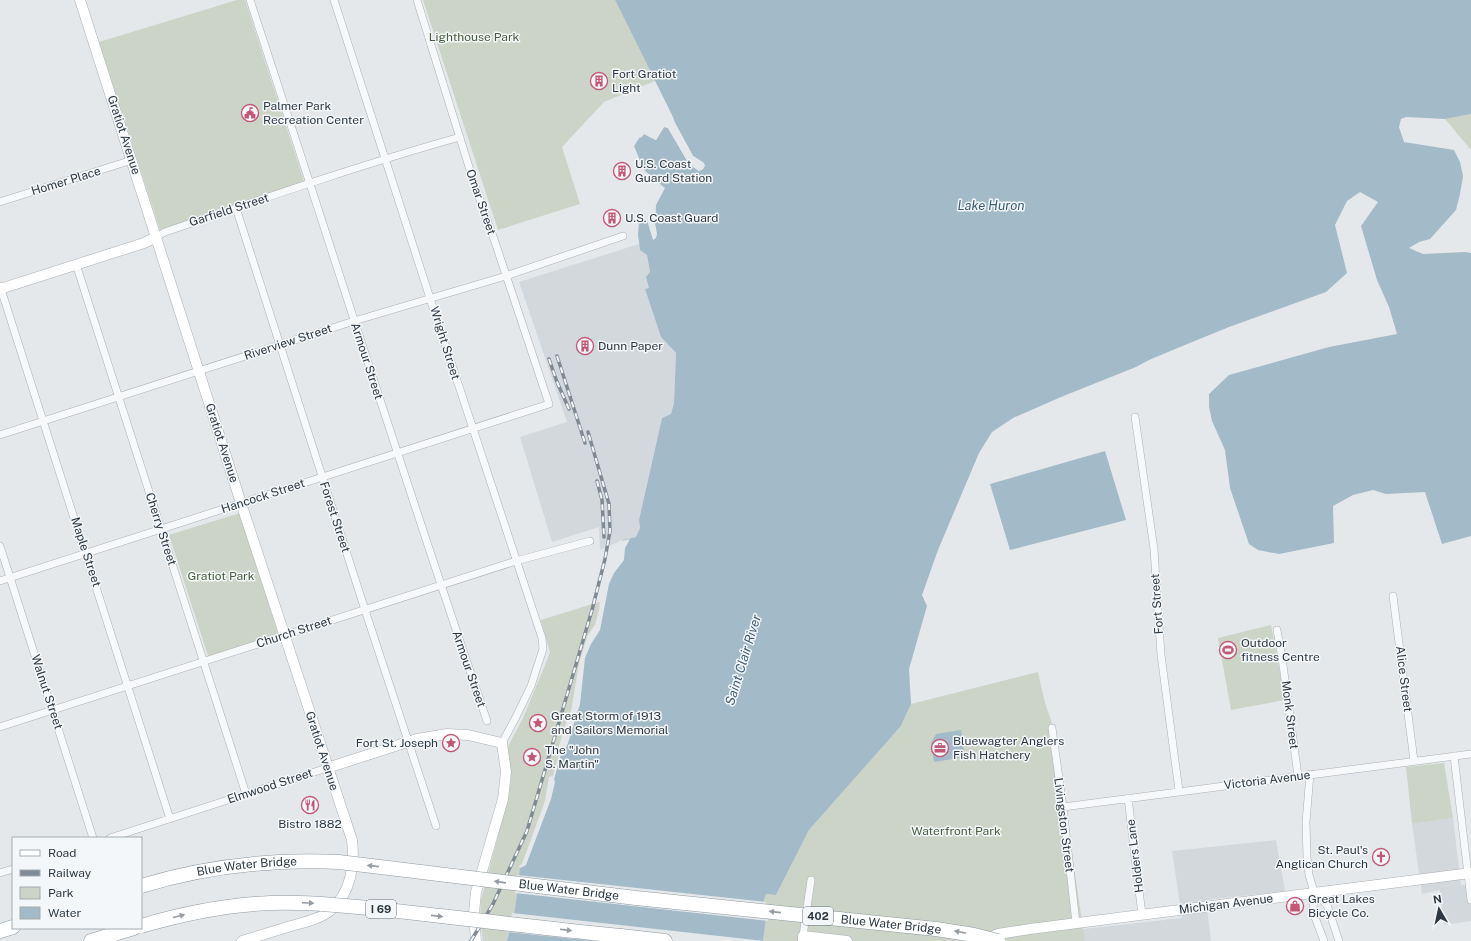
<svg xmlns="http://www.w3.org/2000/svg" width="1471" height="941" viewBox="0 0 1471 941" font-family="'Public Sans',sans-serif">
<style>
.built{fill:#d3d8dd}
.green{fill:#ccd4c7}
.water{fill:#a3bac8}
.pier{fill:#e5e8eb}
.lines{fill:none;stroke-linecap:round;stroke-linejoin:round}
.street-casing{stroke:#aab0b5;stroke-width:8}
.secondary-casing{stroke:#aab0b5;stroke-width:11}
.highway-casing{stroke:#8d98a1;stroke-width:15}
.street{stroke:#f7f8fa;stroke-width:7}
.secondary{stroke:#fff;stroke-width:10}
.highway{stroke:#fff;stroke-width:14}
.rail-casing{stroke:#7f8a94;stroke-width:3.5}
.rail{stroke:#f4f7f9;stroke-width:2;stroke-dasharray:6;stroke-linecap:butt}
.highway-bridge-casing{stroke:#8d98a1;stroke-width:15;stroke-linecap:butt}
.highway-bridge{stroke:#fff;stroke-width:14}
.oneway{fill:#969ca1}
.labels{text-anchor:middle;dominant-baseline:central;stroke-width:3;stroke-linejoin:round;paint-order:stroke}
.shield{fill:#f4f7f9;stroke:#69717a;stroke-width:1}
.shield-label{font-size:11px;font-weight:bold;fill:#2d3843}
.park-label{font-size:12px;fill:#475d3c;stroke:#f4f7f9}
.poi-label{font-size:12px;fill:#2d3843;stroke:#f4f7f9;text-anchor:start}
.street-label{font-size:12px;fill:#2d3843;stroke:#f4f7f9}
.water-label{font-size:13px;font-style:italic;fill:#3a5c74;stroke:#f4f7f9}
</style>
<rect width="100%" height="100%" fill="#e5e8eb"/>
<path class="built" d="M639,244L640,250L647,255L650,272L649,288L645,289L661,337L676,353L674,403L671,414L662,418L639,520L640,528L636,537L623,540L600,550L599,527L552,542L520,437L567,422L519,282Z
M1453,818L1461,885L1471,884V921L1444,925L1440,890L1422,894L1412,824Z
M1276,840L1285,891L1206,900L1211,941H1085L1083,929L1182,918L1172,851Z"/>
<path class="green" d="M237,0H245L305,184L160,230L99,42Z
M423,0H615L655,81L604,102L562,147L580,204L498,230Z
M1471,114V150L1445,119Z
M240,513L279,637L209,659L169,535Z
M602,601L573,711L561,749L547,801L519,875L515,909L507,941H483L480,916L481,900L509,795L511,781L507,757L508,746L523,718L550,653L541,620Z
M1271,625L1285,700L1231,710L1218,638Z
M1038,672L1045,703L1053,726L1085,941H763L766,920L758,919L766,894L776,895L809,830L901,726L911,704Z
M1444,763L1453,818L1412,824L1406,767Z"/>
<path class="water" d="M615,0H1471V114L1445,119L1406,117L1401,119L1399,127L1404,142L1454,150L1460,162L1463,176L1460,194L1456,210L1430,239L1419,242L1409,248L1423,254L1465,252L1471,253V536L1442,544L1425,492L1386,494L1373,490L1353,495L1333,506L1334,543L1279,554L1258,550L1249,544L1230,488L1225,450L1212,421L1209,407V394L1229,375L1329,347L1397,334L1389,307L1377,280L1361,226L1378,202L1360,192L1347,201L1335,225L1347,273L1326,292L1229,327L1180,347L1149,360L1136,367L1061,397L1013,418L992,432L979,453L938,550L922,595L927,606L909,669L911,704L901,726L809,830L776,895L766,894L758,919H766L763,941H507L515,909L520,868L523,865L554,779L562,750L582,659L597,626L602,601L623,540L636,537L640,528L639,520L662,418L671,414L674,403L676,353L661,337L645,289L649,288L646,277L650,272L647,255L640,250L638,235L639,222L648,219L661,185L644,170L634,146L640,137L641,138L644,134L656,140L664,127L668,128L689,164L699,171L703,169L704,163L693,156L675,123L673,117Z
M1105,451L1126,520L1010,550L990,484Z
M961,730L965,757L934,762L931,743L936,734Z"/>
<path class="pier" d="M672,122L675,123L693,156L704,163L705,166L703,169L699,171L689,164L668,128L664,127L656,140L642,133L644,132L656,138L663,125L670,126L690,162L700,168H702V164L692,157Z
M657,182L665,188L656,205L655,223L657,234L656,238L653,240L646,217L652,194L659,186L656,183Z
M630,539L625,548L624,560L614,573L609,584L600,630L591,644L585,658L580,704L568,743L565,750H562L554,779L555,782L551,799L526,865L520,868L519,866L522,864L545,801L549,777L553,776L560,751L558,749L568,717L571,710L580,659L588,635L595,625L599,610L602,586L605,581V573L611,567L614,547L618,542Z
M517,875L766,902L761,917L767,918L768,921L515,893Z
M512,913L765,941H594L508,932Z"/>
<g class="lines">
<g class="street-casing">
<path id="street" d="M250,0C329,240 405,482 487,721
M334,0C402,213 471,426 542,638L543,649L531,686L516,717L502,743
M0,202L132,160
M236,208L365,610L436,826
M156,237L165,232C262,199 360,165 460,137
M76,264L246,794
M0,286L170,819
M1135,417L1154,549L1161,655L1179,791
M0,435L354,321L506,276L623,236
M0,546L93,838
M0,581L549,404L495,242L474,183L417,0
M1393,596L1414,761
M1277,630L1283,665L1298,776
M0,727L516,561L590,541
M1052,728L1063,807L1076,923
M1454,756L1471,900
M1310,774L1306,822L1307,857L1309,875L1314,892L1313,912L1324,941
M1128,798L1142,915
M1063,807L1471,754
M110,838L327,768
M0,873L13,869
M1314,892L1327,905L1339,941
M803,936L811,880"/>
</g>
<g class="secondary-casing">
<path id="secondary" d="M80,0L241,503L352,840C355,864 351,893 331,910C320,919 305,922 291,926C275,931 258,936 242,941
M0,289L144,243L156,237
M327,768L417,739L447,734L468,735L502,743L506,772L503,799L476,892L474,913L476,941
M986,939L998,934L1030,929L1471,873
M803,941V936L847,941"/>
</g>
<g class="highway-casing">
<path id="highway" d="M0,931L13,927
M621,936L665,941
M91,941L134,928"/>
</g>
<use href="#street" class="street"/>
<use href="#secondary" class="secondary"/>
<use href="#highway" class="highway"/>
<g class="rail-casing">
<path id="rail" d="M557,356L585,443
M549,359L557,382L569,409
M597,481L602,500L604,537
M471,941L493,904L527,831L592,610L605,559L610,531L609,504L588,432"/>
</g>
<use href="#rail" class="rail"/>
<g class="highway-bridge-casing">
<g id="highway-bridge">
<path id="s1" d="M141,886C206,866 271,859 339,862L636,898L936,929L974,935L998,941"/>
<path d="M141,926C192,911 245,901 299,903C346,904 394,911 441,916C501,923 561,930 621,936"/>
</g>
</g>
<use href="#highway-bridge" class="highway-bridge"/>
</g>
<defs><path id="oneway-solid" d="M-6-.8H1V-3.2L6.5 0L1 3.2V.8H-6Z"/></defs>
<g class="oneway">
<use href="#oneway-solid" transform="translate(373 866) rotate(-174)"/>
<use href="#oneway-solid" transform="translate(500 882) rotate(-172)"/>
<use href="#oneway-solid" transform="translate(308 903) rotate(3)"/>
<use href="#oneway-solid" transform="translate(775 912) rotate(-174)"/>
<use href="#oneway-solid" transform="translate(179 916) rotate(-14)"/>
<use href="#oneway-solid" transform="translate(437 916) rotate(6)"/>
<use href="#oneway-solid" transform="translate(566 930) rotate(7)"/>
<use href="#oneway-solid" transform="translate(960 932) rotate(-169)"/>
</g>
<defs>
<g id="building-ring" transform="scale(0.9)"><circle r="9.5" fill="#f4f7f9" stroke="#c45676" stroke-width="1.5"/><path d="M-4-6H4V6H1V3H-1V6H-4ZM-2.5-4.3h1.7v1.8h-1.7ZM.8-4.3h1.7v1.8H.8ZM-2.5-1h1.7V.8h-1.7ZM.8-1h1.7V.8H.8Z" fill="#c45676"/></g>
<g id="civic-ring" transform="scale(0.9)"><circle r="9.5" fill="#f4f7f9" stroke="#c45676" stroke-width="1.5"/><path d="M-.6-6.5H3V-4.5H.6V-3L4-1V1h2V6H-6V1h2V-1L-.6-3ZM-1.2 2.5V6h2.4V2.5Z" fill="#c45676"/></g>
<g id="stadium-ring" transform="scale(0.9)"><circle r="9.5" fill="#f4f7f9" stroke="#c45676" stroke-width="1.5"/><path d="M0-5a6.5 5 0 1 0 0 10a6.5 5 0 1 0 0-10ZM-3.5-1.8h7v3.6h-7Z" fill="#c45676"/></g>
<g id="sight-ring" transform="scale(0.9)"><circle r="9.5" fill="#f4f7f9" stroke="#c45676" stroke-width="1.5"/><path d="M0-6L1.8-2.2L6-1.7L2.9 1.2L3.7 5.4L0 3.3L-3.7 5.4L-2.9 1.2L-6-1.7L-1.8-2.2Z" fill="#c45676"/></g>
<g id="office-ring" transform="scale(0.9)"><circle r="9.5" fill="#f4f7f9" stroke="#c45676" stroke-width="1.5"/><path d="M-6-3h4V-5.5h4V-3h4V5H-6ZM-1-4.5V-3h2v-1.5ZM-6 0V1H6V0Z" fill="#c45676"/></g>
<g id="restaurant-ring" transform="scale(0.9)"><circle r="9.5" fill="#f4f7f9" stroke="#c45676" stroke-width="1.5"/><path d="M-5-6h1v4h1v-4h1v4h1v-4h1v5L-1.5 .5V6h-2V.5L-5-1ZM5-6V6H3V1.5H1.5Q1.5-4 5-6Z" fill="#c45676"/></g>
<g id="church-ring" transform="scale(0.9)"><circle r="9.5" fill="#f4f7f9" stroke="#c45676" stroke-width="1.5"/><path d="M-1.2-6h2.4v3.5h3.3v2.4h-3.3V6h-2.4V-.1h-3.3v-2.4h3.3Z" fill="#c45676"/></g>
<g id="shop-ring" transform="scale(0.9)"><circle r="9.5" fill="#f4f7f9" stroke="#c45676" stroke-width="1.5"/><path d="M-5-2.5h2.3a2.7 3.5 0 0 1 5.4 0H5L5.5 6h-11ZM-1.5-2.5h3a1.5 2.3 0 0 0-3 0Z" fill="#c45676"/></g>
</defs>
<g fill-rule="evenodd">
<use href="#building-ring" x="599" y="81"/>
<use href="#civic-ring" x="250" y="113"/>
<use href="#building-ring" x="622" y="171"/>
<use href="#building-ring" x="612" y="218"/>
<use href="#building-ring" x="585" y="346"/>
<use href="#stadium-ring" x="1228" y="650"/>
<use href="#sight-ring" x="538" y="723"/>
<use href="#sight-ring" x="451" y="743"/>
<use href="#office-ring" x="940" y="748"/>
<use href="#sight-ring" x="532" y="757"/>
<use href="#restaurant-ring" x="310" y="805"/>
<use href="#church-ring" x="1381" y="857"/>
<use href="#shop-ring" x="1295" y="906"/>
</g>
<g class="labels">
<g class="shield">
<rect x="366" y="900" width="30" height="18" rx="3"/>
<rect x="803" y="907" width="30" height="18" rx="3"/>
</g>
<g class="shield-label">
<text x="381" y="909">I 69</text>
<text x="818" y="916">402</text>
</g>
<g class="park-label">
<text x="474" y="37">Lighthouse Park</text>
<text x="221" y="576">Gratiot Park</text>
<text x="956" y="831">Waterfront Park</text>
</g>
<g class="poi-label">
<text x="612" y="74">Fort Gratiot<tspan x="612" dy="14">Light</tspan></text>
<text x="263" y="106">Palmer Park<tspan x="263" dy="14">Recreation Center</tspan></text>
<text x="635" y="164">U.S. Coast<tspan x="635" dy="14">Guard Station</tspan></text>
<text x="625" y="218">U.S. Coast Guard</text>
<text x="598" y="346">Dunn Paper</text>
<text x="1241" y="643">Outdoor<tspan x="1241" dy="14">fitness Centre</tspan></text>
<text x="551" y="716">Great Storm of 1913<tspan x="551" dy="14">and Sailors Memorial</tspan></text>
<text x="953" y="741">Bluewagter Anglers<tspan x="953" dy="14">Fish Hatchery</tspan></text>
<text x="438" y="743" text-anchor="end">Fort St. Joseph</text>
<text x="545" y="750">The "John<tspan x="545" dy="14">S. Martin"</tspan></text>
<text x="310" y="824" text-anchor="middle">Bistro 1882</text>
<text x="1368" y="850" text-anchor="end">St. Paul's<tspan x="1368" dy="14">Anglican Church</tspan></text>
<text x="1308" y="899">Great Lakes<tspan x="1308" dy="14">Bicycle Co.</tspan></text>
</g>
<g class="street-label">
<text transform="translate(124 135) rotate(72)">Gratiot Avenue</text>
<text transform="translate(66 181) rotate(-17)">Homer Place</text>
<text transform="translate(481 202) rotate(71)">Omar Street</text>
<text transform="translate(229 210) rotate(-18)">Garfield Street</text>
<text transform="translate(288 342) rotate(-18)">Riverview Street</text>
<text transform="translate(445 343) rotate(73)">Wright Street</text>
<text transform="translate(367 361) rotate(72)">Armour Street</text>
<text transform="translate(222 443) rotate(72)">Gratiot Avenue</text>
<text transform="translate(263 496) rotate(-18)">Hancock Street</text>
<text transform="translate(335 517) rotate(72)">Forest Street</text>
<text transform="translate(161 529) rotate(72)">Cherry Street</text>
<text transform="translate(86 552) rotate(72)">Maple Street</text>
<text transform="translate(1157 604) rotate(-94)">Fort Street</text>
<text transform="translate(294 632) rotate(-18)">Church Street</text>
<text transform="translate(469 669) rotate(71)">Armour Street</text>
<text transform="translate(1404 679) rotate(83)">Alice Street</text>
<text transform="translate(47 692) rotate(72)">Walnut Street</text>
<text transform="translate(1290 715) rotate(83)">Monk Street</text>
<text transform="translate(322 751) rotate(72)">Gratiot Avenue</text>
<text transform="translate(1267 780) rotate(-7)">Victoria Avenue</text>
<text transform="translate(270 786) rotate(-18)">Elmwood Street</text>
<text transform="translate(1064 825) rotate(83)">Livingston Street</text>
<text transform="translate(1135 856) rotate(-97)">Holders Lane</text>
<text stroke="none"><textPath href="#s1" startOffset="108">Blue Water Bridge</textPath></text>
<text stroke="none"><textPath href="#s1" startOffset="432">Blue Water Bridge</textPath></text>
<text transform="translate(1226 904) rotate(-7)">Michigan Avenue</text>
<text stroke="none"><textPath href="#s1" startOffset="756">Blue Water Bridge</textPath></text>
</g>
<g class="water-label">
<text x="991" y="205">Lake Huron</text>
<text transform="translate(743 660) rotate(-73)">Saint Clair River</text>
</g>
</g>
<rect x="12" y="837" width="130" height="92" fill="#f4f7f9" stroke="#a4abb0"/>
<rect x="20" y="850" width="20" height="6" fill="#ffffff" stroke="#a4abb0"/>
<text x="48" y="857" font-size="12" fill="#2d3843">Road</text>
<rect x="20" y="870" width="20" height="6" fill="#7f8a94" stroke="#a4abb0"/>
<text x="48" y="877" font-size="12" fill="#2d3843">Railway</text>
<rect x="20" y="887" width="20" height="12" fill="#ccd4c7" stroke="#a4abb0"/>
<text x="48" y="897" font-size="12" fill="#2d3843">Park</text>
<rect x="20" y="907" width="20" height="12" fill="#a3bac8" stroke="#a4abb0"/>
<text x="48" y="917" font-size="12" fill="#2d3843">Water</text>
<g transform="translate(1439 909) rotate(351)" stroke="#f4f7f9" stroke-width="3" paint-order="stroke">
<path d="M0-3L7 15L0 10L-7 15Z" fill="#2d3843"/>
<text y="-6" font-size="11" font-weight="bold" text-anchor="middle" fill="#2d3843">N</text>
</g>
</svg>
